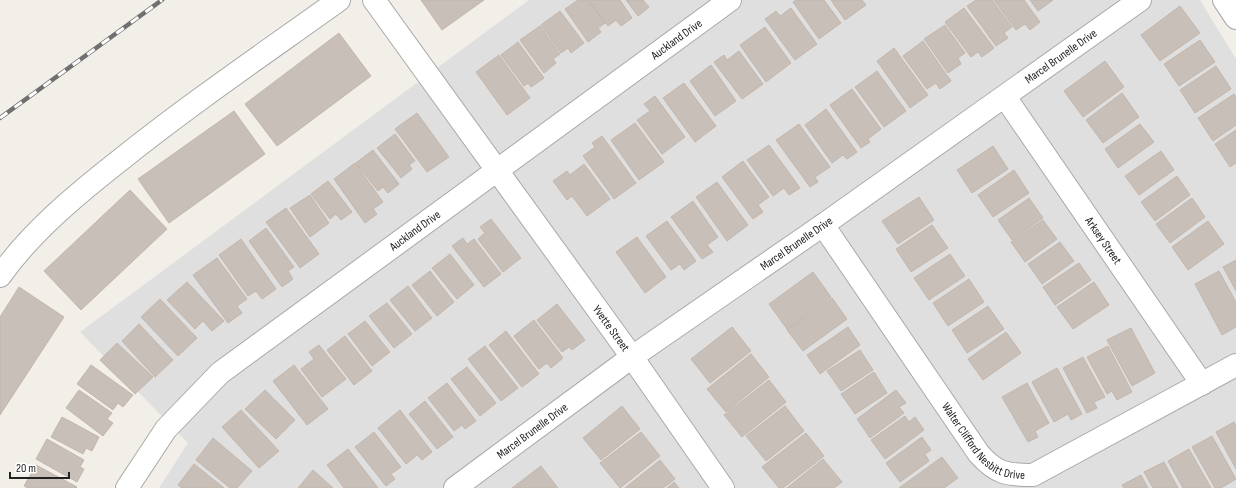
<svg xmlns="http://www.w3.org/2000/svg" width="1236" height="488" viewBox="0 0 1236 488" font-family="'Sofia Sans Condensed',sans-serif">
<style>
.residential{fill:#e0dfdf}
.building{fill:#c7bfb8;stroke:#c4b6ab}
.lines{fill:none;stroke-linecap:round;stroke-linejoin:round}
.minor-casing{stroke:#a9a9a9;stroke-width:24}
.minor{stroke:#fff;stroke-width:22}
.rail-casing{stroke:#707070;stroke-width:4.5}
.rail{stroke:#fff;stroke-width:3;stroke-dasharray:9;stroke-linecap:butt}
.labels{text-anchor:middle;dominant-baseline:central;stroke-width:4;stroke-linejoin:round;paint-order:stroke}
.street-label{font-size:12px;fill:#222;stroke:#fff}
</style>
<rect width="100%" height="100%" fill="#f2efe9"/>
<path class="residential" d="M529,0H1200L1236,59V488H159L188,443L80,332Z"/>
<path class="building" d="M421,0H484L442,30Z
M578,0H588L605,23L598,28L601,32L588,42L565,9Z
M589,0H620L632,18L621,26L616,20L608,26Z
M626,0H643L649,7L638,16Z
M796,0H824L841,23L819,39L793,2Z
M831,0H862L866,5L845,20Z
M976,0H992L1012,27L1004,33L1008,38L996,46L967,6Z
M994,0H1024L1040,22L1030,30L1025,24L1016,30Z
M1030,0H1053L1038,11Z
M1180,6L1200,33L1160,61L1141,35Z
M791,8L817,44L795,60L765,19L776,11L780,16Z
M964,8L994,48L982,57L978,52L971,57L945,22Z
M560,11L584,43L571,53L568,48L561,53L541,25Z
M945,25L965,53L958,58L961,64L948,73L924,39Z
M540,26L560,54L553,59L556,63L544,73L520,40Z
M765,27L791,63L766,82L740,45Z
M339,33L371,76L277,146L245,104Z
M1200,40L1215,62L1179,86L1164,64Z
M923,41L951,81L940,89L936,83L927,89L903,56Z
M518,42L544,78L531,87L528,83L524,86L501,55Z
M894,48L928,95L910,108L877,61Z
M739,51L763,84L742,99L714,62L724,55L727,60Z
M499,55L530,98L507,115L476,72Z
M1105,61L1124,87L1083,117L1064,91Z
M711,65L736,101L715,116L690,81Z
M1216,66L1231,89L1195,113L1180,90Z
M877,71L906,111L884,127L855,87Z
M684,83L716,126L695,142L663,98Z
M852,89L881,129L868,139L870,142L861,148L830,105Z
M1122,93L1139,117L1103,143L1086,120Z
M1234,94L1236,97V125L1213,141L1198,118Z
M655,96L685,137L662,154L637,120L650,111L644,104Z
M826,109L857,152L847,159L843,155L832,163L805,125Z
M234,111L265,154L169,223L138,179Z
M417,113L449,157L427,172L395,129Z
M635,123L664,162L639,180L611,140Z
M799,124L830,167L815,177L818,182L810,187L776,140Z
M1140,124L1154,142L1118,168L1105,149Z
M1236,130V163L1230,167L1215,144Z
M395,134L415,161L409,165L412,169L401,178L377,148Z
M602,136L636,183L614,199L583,156L595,147L592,143Z
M769,145L800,188L789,195L784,188L773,196L747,160Z
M993,146L1008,169L972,193L957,170Z
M373,150L399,184L388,193L383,187L378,191L356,163Z
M1161,151L1174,170L1139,195L1125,176Z
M743,161L769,197L758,205L763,212L753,219L722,177Z
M355,163L383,202L373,209L377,214L365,223L334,179Z
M584,164L610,199L587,216L572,196L567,200L553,181L567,171L570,175Z
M1014,170L1029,193L993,217L978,195Z
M1177,176L1190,195L1155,221L1141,202Z
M328,181L352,212L341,220L336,214L330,219L311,194Z
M717,182L748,225L727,241L696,197Z
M130,190L167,229L81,310L44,271Z
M310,195L329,223L310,237L290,208Z
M919,197L934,220L898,244L882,221Z
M1029,198L1043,218L1012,240L998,220Z
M1192,198L1205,217L1170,243L1156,224Z
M693,201L718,237L707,245L713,252L702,259L671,217Z
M286,208L319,254L300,268L266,222Z
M491,219L521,258L503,272L478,239L485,233L480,227Z
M1043,220L1057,239L1025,262L1011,242Z
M667,221L696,261L684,270L680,264L671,270L646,236Z
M1208,221L1224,244L1188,270L1172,247Z
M932,225L948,248L911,272L896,249Z
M266,228L294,267L288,271L293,279L282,287L249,241Z
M637,237L666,277L645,293L616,252Z
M463,238L467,244L474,239L501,274L484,287L452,246Z
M241,239L276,289L262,299L256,291L248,296L219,255Z
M1060,242L1074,261L1042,284L1028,264Z
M450,254L474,285L457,299L432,268Z
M950,254L965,276L929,300L914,278Z
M217,258L247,299L237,306L242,313L228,323L193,275Z
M1236,260V291L1223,267Z
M1079,263L1091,280L1055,305L1043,287Z
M430,271L454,302L437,316L412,285Z
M1219,271L1236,302V327L1222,335L1195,284Z
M813,272L831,297L787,329L769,304Z
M969,279L984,302L948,326L933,303Z
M187,282L224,321L212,331L203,321L195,329L167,300Z
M1094,282L1109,305L1073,329L1057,307Z
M408,286L432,318L415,331L390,300Z
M19,287L64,317L0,415V317Z
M832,298L847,319L803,351L787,330Z
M160,299L197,338L178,356L141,317Z
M387,303L412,334L394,348L369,316Z
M557,304L585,340L572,350L569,347L562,352L537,320Z
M988,306L1004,329L967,353L952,330Z
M534,320L563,358L551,368L547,363L539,369L514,336Z
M365,321L390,352L372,366L348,334Z
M139,324L173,360L155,377L122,341Z
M732,327L751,351L710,383L691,359Z
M848,327L860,345L820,374L807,355Z
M1131,328L1155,373L1132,386L1107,340Z
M506,331L539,374L522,387L489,345Z
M1006,332L1021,353L983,380L968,359Z
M345,336L372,371L354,385L327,350Z
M117,343L153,377L135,394L100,360Z
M319,345L346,379L322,397L301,369L314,359L309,352Z
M485,346L518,388L501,401L468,359Z
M1108,346L1132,392L1117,400L1112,391L1107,394L1087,357Z
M860,350L873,370L841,391L827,371Z
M751,354L769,377L726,412L707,389Z
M1083,357L1105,397L1094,402L1097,408L1087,413L1063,368Z
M91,365L133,395L123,407L118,403L113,410L77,384Z
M294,365L328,409L307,425L273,381Z
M467,367L496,403L480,416L451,379Z
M1057,368L1082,414L1071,420L1068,414L1054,422L1032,382Z
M874,372L887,393L855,414L841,394Z
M769,380L786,402L742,437L724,415Z
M447,383L476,421L465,429L462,425L454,431L428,398Z
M1027,383L1049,423L1035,431L1038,437L1028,442L1002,397Z
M79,390L112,413L107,419L113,423L103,436L66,408Z
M265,390L295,420L276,439L245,409Z
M896,390L906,403L899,407L904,413L870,438L857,419Z
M425,401L453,437L437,449L409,414Z
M622,406L640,429L601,460L583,438Z
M785,406L804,431L766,461L746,436Z
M241,410L279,451L259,468L222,427Z
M400,410L432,452L422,460L417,455L406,464L378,428Z
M905,416L909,422L915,417L924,430L885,459L871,440Z
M62,417L99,437L92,451L86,448L83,454L51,437Z
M1234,422L1236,426V469L1216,432Z
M374,432L401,467L391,474L395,479L386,486L355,447Z
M641,432L660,456L620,488L600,463Z
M806,433L824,456L783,488H779L762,467Z
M1212,436L1236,479L1221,488H1215L1192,447Z
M922,437L931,450L925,454L929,461L900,482L886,463Z
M213,438L252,471L237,488H230L196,460Z
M47,439L84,460L80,467L84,469L77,482L36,459Z
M348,449L375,484L378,488H344L327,465Z
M1189,449L1211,488H1183L1168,461Z
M942,457L958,478L944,488H899Z
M823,459L842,482L834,488H787Z
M660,460L675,479L663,488H625Z
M1164,462L1178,488H1153L1144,472Z
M194,464L224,488H182L178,485Z
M36,465L77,487L76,488H28L24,486Z
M541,466L558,488H512Z
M313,470L333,488H298Z
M1141,475L1148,488H1124L1122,485Z
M674,482L679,488H667Z"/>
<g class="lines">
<g class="minor-casing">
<g id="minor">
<path id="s1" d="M374,0L632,357L723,488"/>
<path d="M1224,0L1236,18"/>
<path id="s2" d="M1005,97L1202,384"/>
<path id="s3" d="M823,225L979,454C997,474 1007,475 1033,475L1236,365"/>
<path d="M0,276C31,232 77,194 119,161C190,104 265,53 339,0"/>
<path id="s4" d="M127,488L166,429L220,373L730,0"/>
<path id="s5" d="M455,488L632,357L823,225L1140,0"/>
</g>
</g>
<use href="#minor" class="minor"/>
<g class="rail-casing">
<path id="rail" d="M0,118L162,0"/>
</g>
<use href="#rail" class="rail"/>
</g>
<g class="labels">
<g class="street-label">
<text stroke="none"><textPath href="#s4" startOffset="714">Auckland Drive</textPath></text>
<text stroke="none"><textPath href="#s5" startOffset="744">Marcel Brunelle Drive</textPath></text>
<text stroke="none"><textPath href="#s4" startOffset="390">Auckland Drive</textPath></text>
<text stroke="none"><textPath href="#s2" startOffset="174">Arksey Street</textPath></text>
<text stroke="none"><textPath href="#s5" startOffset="420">Marcel Brunelle Drive</textPath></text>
<text stroke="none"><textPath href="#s1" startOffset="405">Yvette Street</textPath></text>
<text stroke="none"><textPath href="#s5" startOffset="96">Marcel Brunelle Drive</textPath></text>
<text stroke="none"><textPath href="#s3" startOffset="273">Walter Clifford Nesbitt Drive</textPath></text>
</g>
</g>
<path d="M10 472v6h59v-6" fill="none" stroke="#222222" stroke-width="2"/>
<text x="16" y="472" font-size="12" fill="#222222" stroke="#ffffff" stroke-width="3" paint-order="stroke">20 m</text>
</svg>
